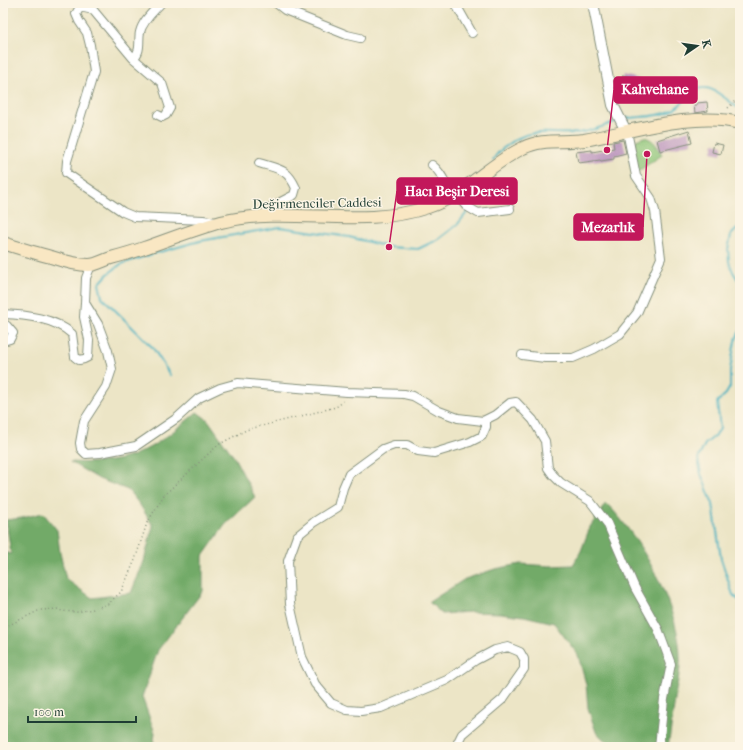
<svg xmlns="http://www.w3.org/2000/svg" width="743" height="750" viewBox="0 0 743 750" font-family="'IM FELL French Canon',serif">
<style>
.green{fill:#8ec578;stroke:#568156}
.forest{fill:#72aa68;stroke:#48744e}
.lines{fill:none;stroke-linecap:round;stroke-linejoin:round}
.stream{stroke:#42b0c0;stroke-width:2}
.building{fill:#bc96be}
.minor-casing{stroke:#86917d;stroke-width:10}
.tertiary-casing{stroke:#86917d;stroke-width:12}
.secondary-casing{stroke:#86917d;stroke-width:14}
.path{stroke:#86917d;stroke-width:1.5;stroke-dasharray:1 3;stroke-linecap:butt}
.minor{stroke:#fff;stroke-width:8}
.tertiary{stroke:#fff;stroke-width:10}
.secondary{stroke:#f9e7c3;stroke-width:12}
.labels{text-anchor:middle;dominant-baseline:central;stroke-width:3;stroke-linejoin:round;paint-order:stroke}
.street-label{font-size:13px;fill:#1f3d34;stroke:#fcf5e5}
.leader{fill:none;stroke:#c2185b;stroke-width:1.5}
.callout-dot{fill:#c2185b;stroke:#fcf5e5;stroke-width:1.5}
.callout{fill:#c2185b;stroke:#c2185b;stroke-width:1.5}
.callout-label{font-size:14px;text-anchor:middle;font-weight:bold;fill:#fff}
</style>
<rect width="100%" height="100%" fill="#fcf5e5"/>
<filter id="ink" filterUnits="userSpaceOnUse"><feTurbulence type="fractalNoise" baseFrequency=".025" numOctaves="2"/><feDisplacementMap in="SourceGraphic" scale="8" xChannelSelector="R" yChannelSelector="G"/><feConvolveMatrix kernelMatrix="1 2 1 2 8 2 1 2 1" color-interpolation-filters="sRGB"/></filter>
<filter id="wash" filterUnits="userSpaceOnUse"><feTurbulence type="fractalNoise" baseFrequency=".012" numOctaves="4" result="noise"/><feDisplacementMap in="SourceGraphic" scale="16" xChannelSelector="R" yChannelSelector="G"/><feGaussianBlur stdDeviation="0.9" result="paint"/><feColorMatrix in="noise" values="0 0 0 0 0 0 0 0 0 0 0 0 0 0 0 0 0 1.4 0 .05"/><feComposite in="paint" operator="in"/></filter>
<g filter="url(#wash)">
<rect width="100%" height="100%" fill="#ece5c6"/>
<path class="green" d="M644,137C654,139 657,146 662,155L637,172L633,154L636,140Z"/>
<path class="forest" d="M197,412L208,420L234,457L255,497L225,525L203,556V591L158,650L142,697L155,733L153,747H3V552L11,554L6,520L22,518L43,513L57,530L60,553L66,579L92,598L131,593L144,561L153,526L140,505L128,490L99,479L70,462C90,463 115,463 134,455C157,446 178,428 197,412Z
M606,503C641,537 682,612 680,662C680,671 678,681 676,690C674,709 671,728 668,747H612L596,732L588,708L586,684L578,655L554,623L524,616L500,613L471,612L442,614L429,602L465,579L495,569L521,564L550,566L573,565L581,551L590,527Z"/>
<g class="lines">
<path class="stream" d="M623,119C638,116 657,118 671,111C679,107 686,99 692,93C709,78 726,101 740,109
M493,160C497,153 501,149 508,145C532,126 549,135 576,133C590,132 604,126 617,121
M471,207L485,179
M740,226L731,235L728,249L729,262L733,272L740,283
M740,331L735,341L730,370V387L726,394L717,402L720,429L715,436L705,444L698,459L701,474L713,504L721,559L733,595L740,601
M170,375L153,348L102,297L99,284L108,274L121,264L156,253L200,241L280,227L349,237L389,247L418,249L439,239L457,225L469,210"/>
</g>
<g id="blocks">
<path class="building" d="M623,75L642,80L640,88L635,87L634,90L621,86Z
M707,102L708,111L695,113L694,105H697V103Z
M689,130L692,143L660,151L657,140Z
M623,140L626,153L614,156V159L601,161L600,160L579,163L578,162L576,152L592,150V152L614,148L613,142Z
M714,143L723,145L721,154L712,152Z"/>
</g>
</g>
<g filter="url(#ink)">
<use href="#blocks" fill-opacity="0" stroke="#86917d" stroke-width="1"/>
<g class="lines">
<g class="minor-casing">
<path id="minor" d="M161,3C154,11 143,20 140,32C138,40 142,52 133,58L93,10L80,7L76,14L79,21L87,33L90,45L94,72L67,161L66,173L123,212L135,217L203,220L216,222
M276,3L285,10L347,35L360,38
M455,3L472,33
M133,58L162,83L170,108L166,115L162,117L158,115
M259,163C278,169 287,168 296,188L294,195L269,208L263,216
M432,165C442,172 446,186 453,196
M456,194L466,206L478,213L510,209
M91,265L86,278L85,303L98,324L108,351L112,369L106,387L84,421L80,443L81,449L86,454L100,453L136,446L177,418L199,398L220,388L238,383L347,392L404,394L413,396L439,411L458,418L483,421L495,415L510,403L516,402L533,420L545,441L548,468L553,475L561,483L590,501L607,523L635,588L658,629L671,664L664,699L659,747
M3,314C26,315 55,318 72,334L75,357L79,360L84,359L88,357L89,340L84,317L85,303
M3,323L7,326L13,333L10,339L3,341
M522,355L545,358H573L594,349L620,334L637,313L661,258L655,211L651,198L636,176L627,131
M459,747L458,742L462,734L503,699L524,669V659L520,652L508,647L495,650L476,660L447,680L381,708L361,711L347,710L331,703L315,684L302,657L290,604L288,561L297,536L314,522L338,507L343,488L349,474L383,449L394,445H407L418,451L434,453L470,442L482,436L486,427V420"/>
</g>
<g class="tertiary-casing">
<path id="tertiary" d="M593,3L613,105L626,131"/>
</g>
<g class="secondary-casing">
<path id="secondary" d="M3,243C19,248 35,253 51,257C63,261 77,265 89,265C96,265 104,260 111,258C122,255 133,252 144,248C170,239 195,229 221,222C289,205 361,230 428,207C465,195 489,164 523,148C542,138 563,143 584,140C631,132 694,111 740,123"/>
</g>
<path class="path" d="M728,108L740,96
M3,631L7,626L40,610L57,609L62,611L77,612L93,609L108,604L121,592L135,560L147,523L164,495L218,445L246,430L336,407L343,402L344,399"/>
<use href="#minor" class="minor"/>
<use href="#tertiary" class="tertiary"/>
<use href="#secondary" class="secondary"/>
</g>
</g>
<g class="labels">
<g class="street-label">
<text transform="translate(317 203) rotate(-1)">Değirmenciler Caddesi</text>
</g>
</g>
<path class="leader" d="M607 150L614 90M389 247L397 191M647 154L643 227"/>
<g class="callout-dot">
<circle cx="607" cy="150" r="4"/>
<circle cx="389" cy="247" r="4"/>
<circle cx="647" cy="154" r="4"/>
</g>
<g class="callout">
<rect x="614" y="77" width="83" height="26" rx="4"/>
<rect x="397" y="178" width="120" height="26" rx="4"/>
<rect x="574" y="214" width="69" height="26" rx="4"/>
</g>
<g class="callout-label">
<text x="655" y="94">Kahvehane</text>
<text x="457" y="196">Hacı Beşir Deresi</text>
<text x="608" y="232">Mezarlık</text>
</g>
<rect width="743" height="750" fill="none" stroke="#fcf5e5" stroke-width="16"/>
<g transform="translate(697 46) rotate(77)" stroke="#fcf5e5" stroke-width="3" paint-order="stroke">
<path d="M0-3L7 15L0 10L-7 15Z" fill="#1f3d34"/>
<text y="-6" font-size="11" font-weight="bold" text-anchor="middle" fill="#1f3d34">K</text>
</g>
<path d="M28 716v6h108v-6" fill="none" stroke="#1f3d34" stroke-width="2"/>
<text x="34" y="716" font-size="12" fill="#1f3d34" stroke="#fcf5e5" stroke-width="3" paint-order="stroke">100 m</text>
</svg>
